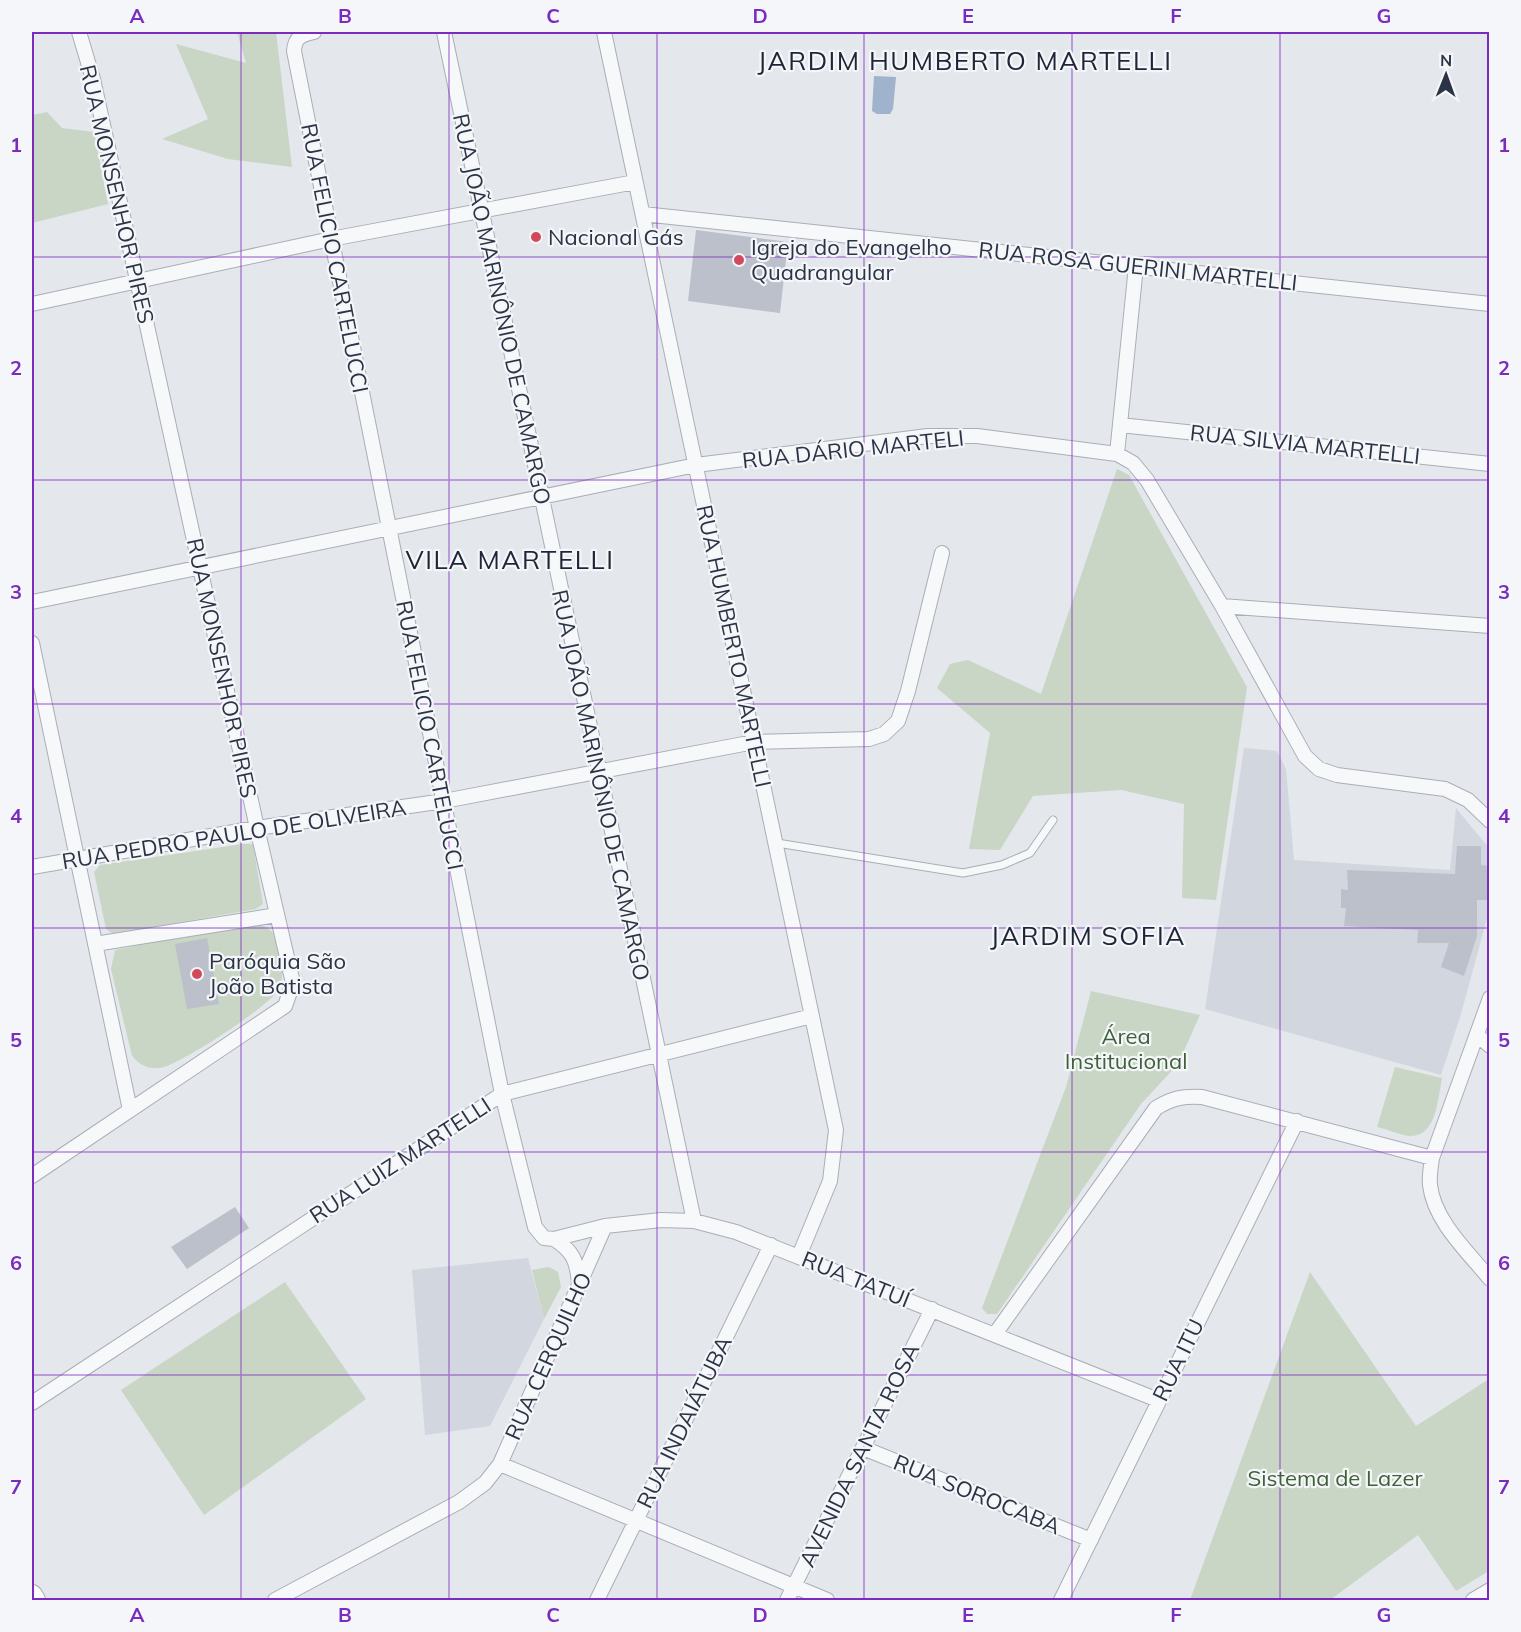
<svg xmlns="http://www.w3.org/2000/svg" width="1521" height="1632" viewBox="0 0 1521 1632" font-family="Mulish,sans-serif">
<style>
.built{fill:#d2d6de}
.green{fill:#c9d6c5}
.water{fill:#9fb4cc}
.building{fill:#bbc0ca}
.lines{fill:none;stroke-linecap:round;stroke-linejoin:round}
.lane-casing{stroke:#a9aeb7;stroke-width:9}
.street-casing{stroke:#a9aeb7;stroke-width:16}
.secondary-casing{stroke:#a9aeb7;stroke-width:22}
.lane{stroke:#f7f8fa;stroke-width:7}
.street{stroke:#f7f8fa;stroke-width:14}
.secondary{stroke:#fff;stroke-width:20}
.grid{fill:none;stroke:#7b2cbf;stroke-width:1.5;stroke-opacity:0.55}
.poi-dot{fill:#d1495b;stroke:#f4f6f9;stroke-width:2}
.labels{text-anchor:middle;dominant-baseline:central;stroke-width:4.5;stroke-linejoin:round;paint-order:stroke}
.street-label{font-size:22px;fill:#2b3445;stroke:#f4f6f9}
.poi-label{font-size:22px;fill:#2b3445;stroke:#f4f6f9;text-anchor:start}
.park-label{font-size:22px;fill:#3f6138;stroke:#f4f6f9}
.quarter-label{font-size:26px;letter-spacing:1.5px;fill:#1d2536;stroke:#f4f6f9}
.neatline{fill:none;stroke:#7b2cbf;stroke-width:2}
.grid-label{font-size:20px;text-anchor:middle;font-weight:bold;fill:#7b2cbf}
</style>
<rect width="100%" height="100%" fill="#e4e7ec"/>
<path class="built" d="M1244,748L1277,751L1286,769L1294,860L1450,870L1456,808L1489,848V911L1461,1014L1441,1075L1205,1009Z
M528,1258L544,1319L490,1426L425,1435L412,1270Z"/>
<path class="green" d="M237,32H276L292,167L228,159L162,139L208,119L176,44L246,63Z
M47,112L62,128L94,132L108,204L32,223V115Z
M1117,469L1129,475L1247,687L1216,900L1182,898L1184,804L1121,790L1033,796L1000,850L969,849L990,733L937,688L950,664L968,660L1041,694Z
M243,844H253L263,904L256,909L113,934L106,929L94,872L100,865Z
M243,924C248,925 256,924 261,925C284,931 287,973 278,990C270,1006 178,1066 160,1068C147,1069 140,1065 132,1056L111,969L115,950Z
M1091,991L1200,1015L1178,1064L1141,1104L997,1314H987L982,1308L1066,1087Z
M1395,1067L1442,1078C1438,1097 1437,1137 1410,1136C1400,1135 1387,1129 1377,1127Z
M549,1267L558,1272L561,1287L544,1319L532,1270Z
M1310,1272L1416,1426L1489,1379V1571L1456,1591L1418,1535L1330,1600H1190Z
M285,1282L366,1399L204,1515L121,1390Z"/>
<path class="water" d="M874,76L896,77L893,109L890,114H877L872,111Z"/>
<path class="building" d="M696,230L788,242L780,313L688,301Z
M1457,846H1481V865L1490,866V900H1477V936L1464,976L1441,967L1449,943H1417L1418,930L1344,926L1346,908H1341V889L1348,890L1347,870L1455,874Z
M207,938L219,1004L187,1009L175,944Z
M235,1207L249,1228L187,1269L171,1247Z"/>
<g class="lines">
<g class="lane-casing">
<path id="lane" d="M777,843L963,873L1002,865L1030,853L1053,820"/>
</g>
<g class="street-casing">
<path id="street" d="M314,32C301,35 295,37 294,51L502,1094L535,1227L544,1238L554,1239L605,1226L661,1220L694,1221L736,1232L1158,1400
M444,32L694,1221
M604,32L836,1130L830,1181L799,1256
M643,214L1490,304
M32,304L331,239L635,182
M1120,425L1490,464
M1117,454L1136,266
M32,602L696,465L928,436H977L1117,454L1133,463L1147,480L1222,606L1305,756L1319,769L1337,775L1445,789L1468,800L1490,821
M1222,606L1490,626
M32,643L130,1110
M32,867L257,828L444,801L754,742L869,739L884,734L898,721L908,691L942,553
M95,944L277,915
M1490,998L1432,1158C1431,1166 1429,1176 1430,1185C1434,1221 1468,1252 1490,1279
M1477,1035L1490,1046
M32,1176L285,1006L293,983L257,828L93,79L79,32
M554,1239C573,1251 577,1261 579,1283
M995,1334L1156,1108C1172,1098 1183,1096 1202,1097L1432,1158
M32,1403L502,1094L812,1016
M863,1448L1091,1540
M500,1464L827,1600
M275,1600L459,1502L485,1483L500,1464L605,1226
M597,1600L771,1245
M787,1600L932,1309
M1061,1600L1297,1121
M1473,1600L1490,1590"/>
</g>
<g class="secondary-casing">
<path id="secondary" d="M32,1595L35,1600"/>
</g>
<use href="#lane" class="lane"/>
<use href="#street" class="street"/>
<use href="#secondary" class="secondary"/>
</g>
<path class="grid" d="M241,32V1600M449,32V1600M657,32V1600M864,32V1600M1072,32V1600M1280,32V1600M32,257H1490M32,480H1490M32,704H1490M32,928H1490M32,1152H1490M32,1375H1490"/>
<g class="poi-dot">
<circle cx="536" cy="237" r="6"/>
<circle cx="739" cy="260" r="6"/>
<circle cx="197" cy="974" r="6"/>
</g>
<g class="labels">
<g class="street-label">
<text transform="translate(117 194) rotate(77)">RUA MONSENHOR PIRES</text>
<text transform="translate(335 258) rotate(79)">RUA FELICIO CARTELUCCI</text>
<text transform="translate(1138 266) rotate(6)">RUA ROSA GUERINI MARTELLI</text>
<text transform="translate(502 309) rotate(78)">RUA JOÃO MARINÔNIO DE CAMARGO</text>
<text transform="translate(1305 444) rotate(6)">RUA SILVIA MARTELLI</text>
<text transform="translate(853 449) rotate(-6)">RUA DÁRIO MARTELI</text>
<text transform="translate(734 646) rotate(78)">RUA HUMBERTO MARTELLI</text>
<text transform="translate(222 668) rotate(78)">RUA MONSENHOR PIRES</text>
<text transform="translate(430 735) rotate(79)">RUA FELICIO CARTELUCCI</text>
<text transform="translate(601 785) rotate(78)">RUA JOÃO MARINÔNIO DE CAMARGO</text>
<text transform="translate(234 834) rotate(-9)">RUA PEDRO PAULO DE OLIVEIRA</text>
<text transform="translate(400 1160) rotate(-33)">RUA LUIZ MARTELLI</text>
<text transform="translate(856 1279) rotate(22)">RUA TATUÍ</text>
<text transform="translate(548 1356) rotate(-66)">RUA CERQUILHO</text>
<text transform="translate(1178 1360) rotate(-64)">RUA ITU</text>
<text transform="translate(684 1422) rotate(-64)">RUA INDAIÁTUBA</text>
<text transform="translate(859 1455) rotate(-64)">AVENIDA SANTA ROSA</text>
<text transform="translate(977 1494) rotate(22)">RUA SOROCABA</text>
</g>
<g class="poi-label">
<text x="548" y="237">Nacional Gás</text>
<text x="751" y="247">Igreja do Evangelho<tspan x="751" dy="25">Quadrangular</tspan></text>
<text x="209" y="961">Paróquia São<tspan x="209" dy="25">João Batista</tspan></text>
</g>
<g class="park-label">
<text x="1126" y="1036">Área<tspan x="1126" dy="25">Institucional</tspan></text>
<text x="1335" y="1478">Sistema de Lazer</text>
</g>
<g class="quarter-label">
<text x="965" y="60">JARDIM HUMBERTO MARTELLI</text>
<text x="510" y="559">VILA MARTELLI</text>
<text x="1088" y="935">JARDIM SOFIA</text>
</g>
</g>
<rect width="1521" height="1632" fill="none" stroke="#f4f6f9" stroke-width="66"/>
<g transform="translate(1446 75) rotate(1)" stroke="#f4f6f9" stroke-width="4.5" paint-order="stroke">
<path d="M0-4.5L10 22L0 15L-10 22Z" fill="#2b3445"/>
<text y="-9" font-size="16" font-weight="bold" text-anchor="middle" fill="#2b3445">N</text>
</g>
<rect x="33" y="33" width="1455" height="1566" class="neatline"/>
<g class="grid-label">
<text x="137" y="23">A</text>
<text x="345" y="23">B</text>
<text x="553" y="23">C</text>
<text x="760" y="23">D</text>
<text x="968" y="23">E</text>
<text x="1176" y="23">F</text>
<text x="1384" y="23">G</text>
<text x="16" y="152">1</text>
<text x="1504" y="152">1</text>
<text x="16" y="375">2</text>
<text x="1504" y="375">2</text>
<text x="16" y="599">3</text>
<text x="1504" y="599">3</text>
<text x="16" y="823">4</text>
<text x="1504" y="823">4</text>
<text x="16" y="1047">5</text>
<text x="1504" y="1047">5</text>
<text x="16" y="1270">6</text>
<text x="1504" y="1270">6</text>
<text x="16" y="1494">7</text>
<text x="1504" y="1494">7</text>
<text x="137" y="1622">A</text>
<text x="345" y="1622">B</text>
<text x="553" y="1622">C</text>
<text x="760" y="1622">D</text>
<text x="968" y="1622">E</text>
<text x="1176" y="1622">F</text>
<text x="1384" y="1622">G</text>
</g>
</svg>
